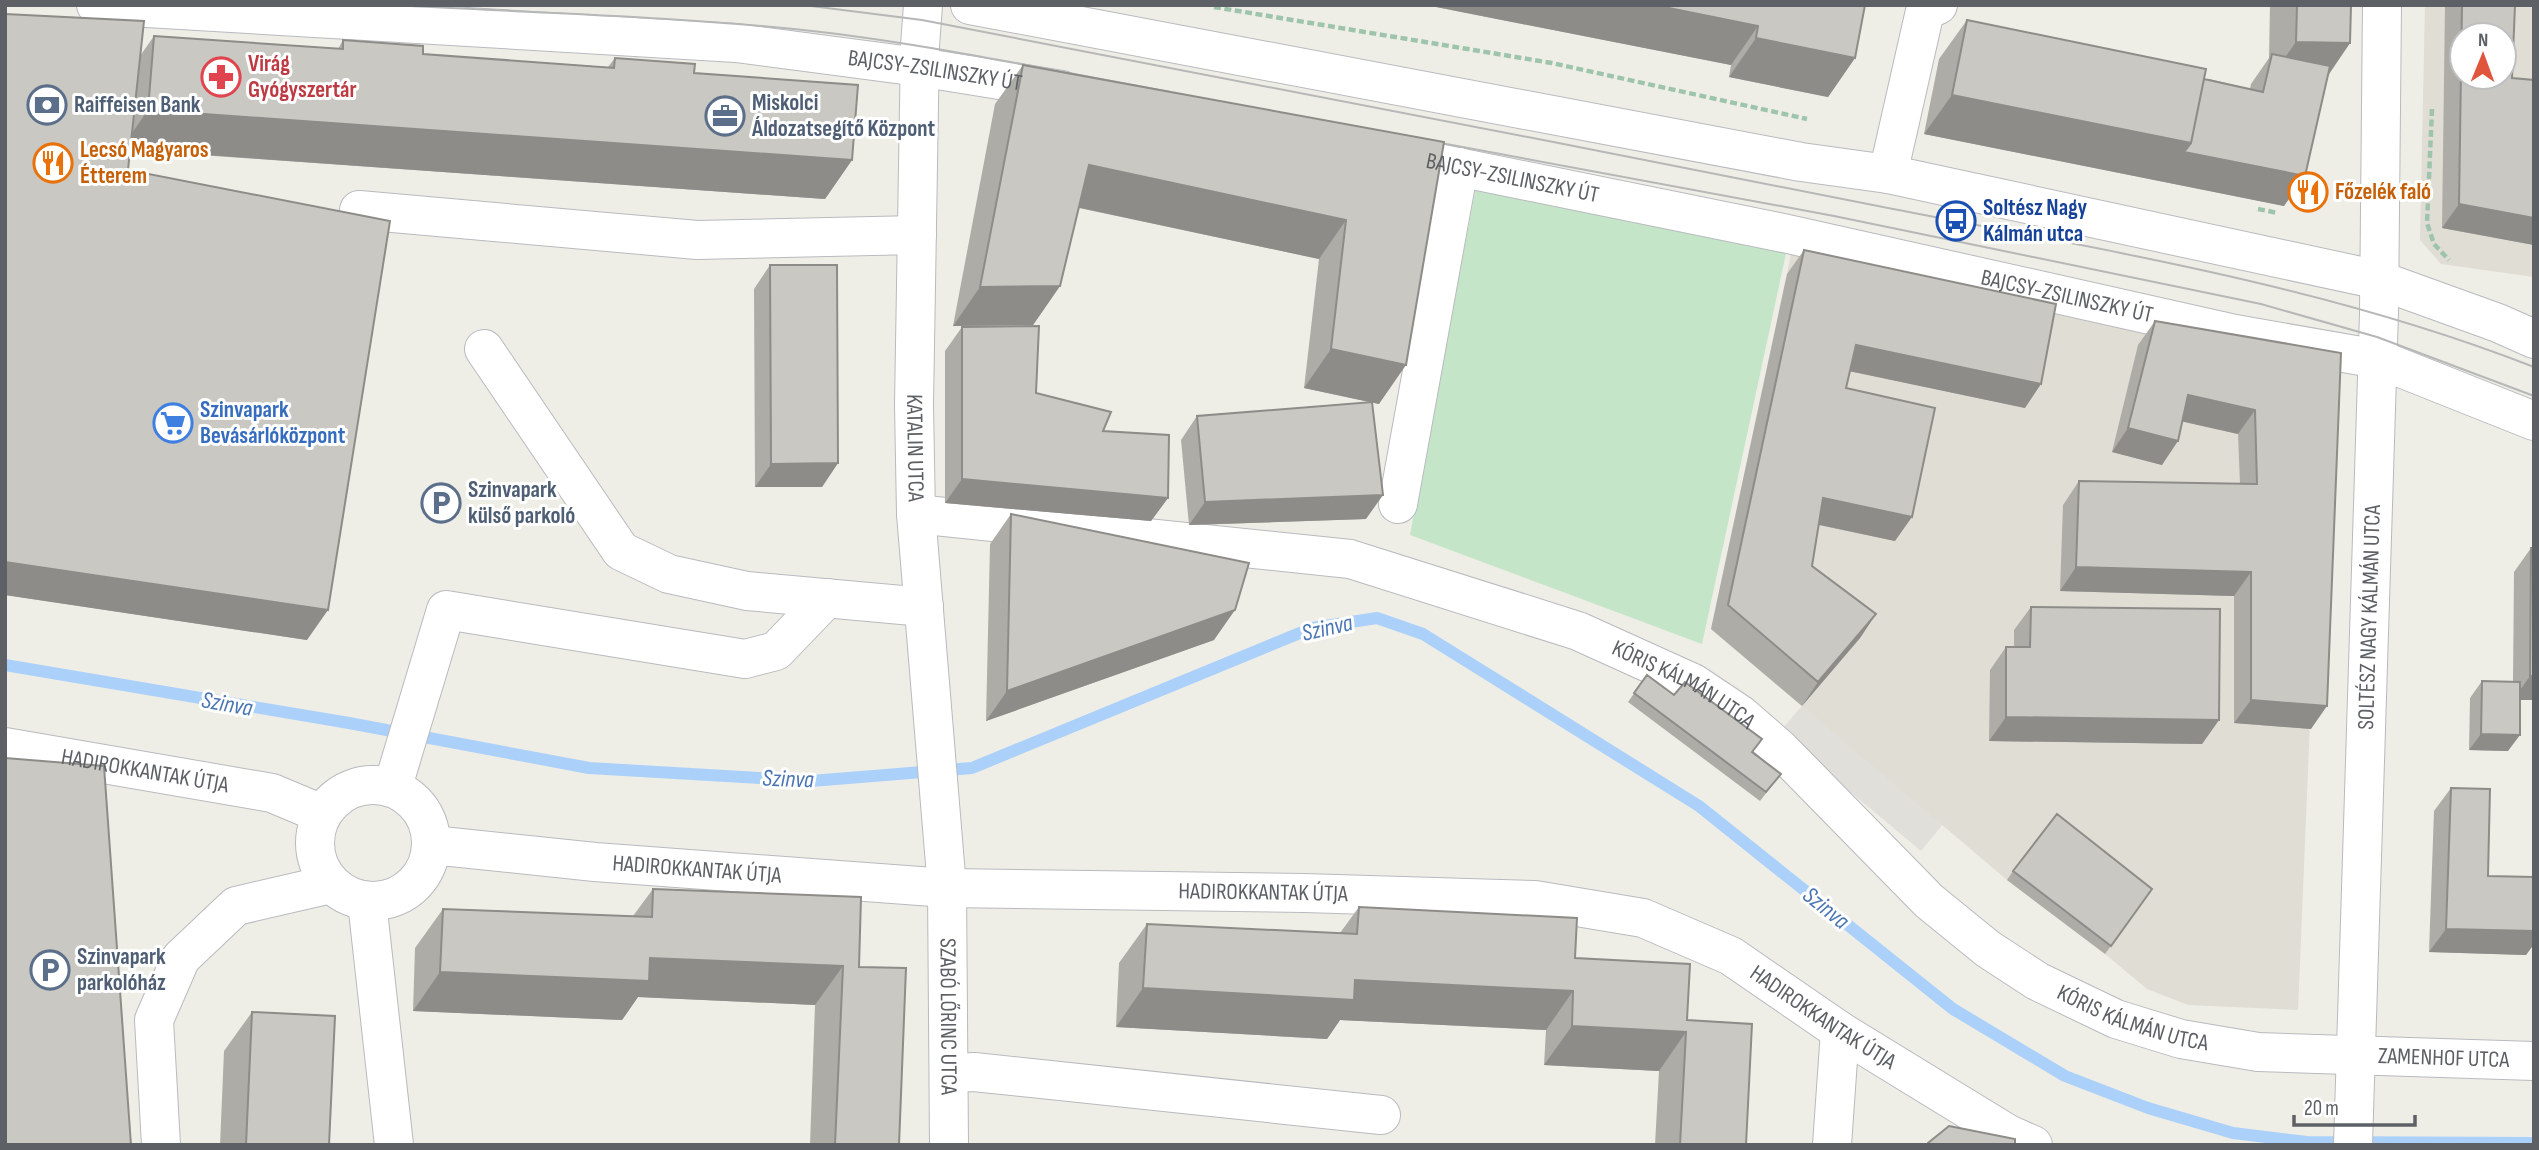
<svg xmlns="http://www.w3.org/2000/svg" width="2539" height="1150" viewBox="0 0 2539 1150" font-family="'Sofia Sans Condensed',sans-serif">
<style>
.industrial{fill:#e1dfda}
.education{fill:#dfddd4;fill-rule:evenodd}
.park{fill:#c4e5c7}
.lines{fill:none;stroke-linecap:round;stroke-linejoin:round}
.stream{stroke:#abd1fa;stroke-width:12}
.minor-casing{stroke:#b8babf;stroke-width:40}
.path{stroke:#9ec5ac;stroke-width:4.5;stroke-dasharray:7 3.5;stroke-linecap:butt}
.minor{stroke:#fff;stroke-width:38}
.tram{stroke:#b6b7b7;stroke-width:2}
.wall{fill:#aeaca7}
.shaded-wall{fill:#8d8c88}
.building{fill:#cac8c2;stroke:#8d8c88;stroke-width:2;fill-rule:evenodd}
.labels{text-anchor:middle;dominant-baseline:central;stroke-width:6;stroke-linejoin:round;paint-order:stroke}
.health-label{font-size:23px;font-weight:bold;fill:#be3a42;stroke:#fff;text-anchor:start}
.street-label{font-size:23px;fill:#5d6065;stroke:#fff}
.service-label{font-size:23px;font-weight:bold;fill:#4e5e75;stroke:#fff;text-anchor:start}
.food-label{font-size:23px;font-weight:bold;fill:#c56008;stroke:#fff;text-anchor:start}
.transit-label{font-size:23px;font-weight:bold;fill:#164399;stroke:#fff;text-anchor:start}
.shop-label{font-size:23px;font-weight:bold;fill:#366cbe;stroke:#fff;text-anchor:start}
.water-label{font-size:24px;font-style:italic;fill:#4b76b4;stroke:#fff}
</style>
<rect width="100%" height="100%" fill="#efeee6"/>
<path class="industrial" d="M1802,706L1943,824L1921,851L1779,732Z"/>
<path class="education" d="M2425,5H2534V277L2441,264L2420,240ZM2462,35H2504V77H2462Z
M1793,245L2325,361L2298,1010L2188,1005L2147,989L2105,954L2007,880L1711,629Z"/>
<path class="park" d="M1476,187L1788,244L1702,644L1410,535Z"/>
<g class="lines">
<path class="stream" d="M5,665L349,723L589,768L811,781L972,768L1312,628L1377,618L1423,634L1699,806L1953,1009L2065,1076L2148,1108L2233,1133L2307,1142L2534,1143"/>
<g class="minor-casing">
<g id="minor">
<path id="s1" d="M96,5L736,43L919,67L1062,90"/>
<path id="s2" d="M923,5L920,46L914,405L916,514L947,888L949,1145"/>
<path d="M970,5L1801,162L1888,174L2379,280L2498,323L2534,339"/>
<path id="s3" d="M1389,153L1788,234L2235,334L2378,359L2534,421"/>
<path d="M1888,174L1925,11L1938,5"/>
<path d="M359,210L697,240L917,235"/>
<path d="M484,349L621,551L669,574L747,591L924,607"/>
<path d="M1398,504L1459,167"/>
<path id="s4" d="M916,514L1350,559L1578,631L1693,683L1741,715L1780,749L1929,901L1988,949L2037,981L2116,1019L2181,1039L2258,1052L2534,1061"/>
<path id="s5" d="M5,747L272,793L322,814"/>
<circle cx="373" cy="843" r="58"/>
<path d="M393,786L446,610L745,659L776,651L827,598"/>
<path id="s6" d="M432,845L595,862L947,888L1304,893L1535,900L1643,918L1731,956L1840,1031L2008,1134L2033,1145"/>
<path d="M367,902L394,1145"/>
<path d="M949,1073L974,1072L1381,1115"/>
<path d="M161,1145L154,1020L181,958L236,906L331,884"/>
<path d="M1832,1145L1840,1031"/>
<path id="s7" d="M2353,1145L2379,313L2382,5"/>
</g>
</g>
<path class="path" d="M1214,7L1552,63L1807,119
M2432,109L2427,223L2434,244L2449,260
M2258,209L2278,213"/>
<use href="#minor" class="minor"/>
<path class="tram" d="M392,5C535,13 679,16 821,32C938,46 1054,71 1170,92
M803,5L922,20C1242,82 1563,143 1883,207C2102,250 2325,285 2534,367
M1425,140L1834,216L2261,304L2377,337L2534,396"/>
</g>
<path class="wall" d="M1426,5H1865L1855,58L1828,97L1729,77L1731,65Z
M2270,5H2351L2350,43L2328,76L2284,206L1924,134L1939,59L1967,20L2250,89L2251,84L2269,58Z
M2445,5H2515L2512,78L2534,245L2442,228Z
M5,14L140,56L154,36L338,49L343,40L423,54L608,67L615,58L694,73L852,160L825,199L130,150L128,170L307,640L5,595Z
M1023,65L1444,142L1379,404L1304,388L1319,259L1079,208L1060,286L1033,325L953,326L995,104Z
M1804,250L2025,408L1850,371L1846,388L1895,541L1819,525L1812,566L1876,614L1860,638L1802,706L1711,629L1787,274Z
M770,265L838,463L822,487H755L754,289Z
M2155,321L2341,353L2311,729L2234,723V596L2060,591L2063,505L2079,481L2240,484L2238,434L2182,421L2162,465L2112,452L2138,345Z
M962,327L1036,393L1103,431L1168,498L1151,521L945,503V351Z
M1197,416L1366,519L1189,525L1181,440Z
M1011,514L1214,640L986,721L990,544Z
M2531,548H2534V700H2520L2508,751L2469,750L2470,698L2482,681L2513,682L2514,572Z
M2031,607L2219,720L2202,744L1989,741L1990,670L2006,647H2014V630Z
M1647,675L1781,774L1760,801L1628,702Z
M2451,788L2488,876L2534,877V944L2526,955L2429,952L2434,811Z
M2013,871L2152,889L2105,954L2007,880Z
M653,889L859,967L899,1145H810L815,1005L638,997L622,1020L413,1011L415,948L443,909L633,916Z
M1359,907L1575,958L1687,1020L1746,1145H1655L1659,1071L1544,1065L1546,1030L1340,1020L1327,1039L1116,1027L1119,963L1147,924L1340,933Z
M252,1012L329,1145H220L224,1051Z"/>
<path class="shaded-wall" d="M1426,5H1654L1758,26L1731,65Z
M1756,38L1855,58L1828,97L1729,77Z
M2296,42L2350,43L2323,82L2268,81Z
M1952,95L2191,143L2305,176L2284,206L1924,134Z
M148,110L852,160L825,199L121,149Z
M1089,165L1346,220L1319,259L1062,204Z
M2459,204L2534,218V245L2442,228Z
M1060,286L1033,325L953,326L980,287Z
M1856,345L2041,384L2025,408L1839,369Z
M1331,349L1406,365L1379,404L1304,388Z
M2188,395L2255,410L2238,434L2171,419Z
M2128,428L2178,441L2162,465L2112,452Z
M838,463L822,487H755L771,464Z
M962,479L1168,498L1151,521L945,503Z
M1383,495L1366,519L1189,525L1205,502Z
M1823,498L1912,517L1895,541L1806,522Z
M5,562L328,610L307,640L5,595Z
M2076,567L2251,572L2234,596L2060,591Z
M1235,610L1214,640L986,721L1007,691Z
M1876,614L1860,638L1802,706L1818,682Z
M2530,676H2534V700H2513Z
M2251,700L2327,706L2311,729L2234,723Z
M2006,717L2219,720L2202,744L1989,741Z
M2481,734L2520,735L2508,751L2469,750Z
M2446,929L2534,931V944L2526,955L2429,952Z
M650,958L843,966L815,1005L638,997L622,1020L413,1011L440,972Z
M1355,980L1573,991L1546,1030L1340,1020L1327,1039L1116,1027L1143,988Z
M1572,1026L1686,1032L1659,1071L1544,1065Z"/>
<path class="building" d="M1654,5H1865L1855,58L1756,38L1758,26Z
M2297,5H2351L2350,43L2296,42Z
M2462,5H2515L2512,78L2534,80V218L2459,204ZM2462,35H2504V77H2462Z
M5,14L144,21L128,170L390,221L328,610L5,562Z
M1967,20L2206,69L2191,143L1952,95Z
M154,36L343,49V40L423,46V54L614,68L615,58L695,64L694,73L858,85L852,160L148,110Z
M2272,54L2330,66L2305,176L2184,152L2191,143L2204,79L2263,92Z
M1023,65L1444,142L1406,365L1331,349L1346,220L1089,165L1060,286L980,287Z
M1804,250L2056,304L2041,384L1856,345L1846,388L1935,408L1912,517L1823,498L1812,566L1876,614L1818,682L1728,605Z
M770,265H837L838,463L771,464Z
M2155,321L2341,353L2327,706L2251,700V572L2076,567L2079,481L2257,484L2255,410L2188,395L2178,441L2128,428Z
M1039,326L1036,393L1111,412L1103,431L1169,435L1168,498L962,479V327Z
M1372,402L1383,495L1205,502L1197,416Z
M1011,514L1249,563L1235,610L1007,691Z
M2531,548H2534V676H2530Z
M2031,607L2220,609L2219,720L2006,717V647H2030Z
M1647,675L1674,695L1685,682L1762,739L1752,752L1781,774L1766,792L1634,693Z
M2482,681L2520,682V735L2481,734Z
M5,758L104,766L131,1145H5Z
M2451,788L2490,789L2488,876L2534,877V931L2446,929Z
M2057,814L2152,889L2111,946L2013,871Z
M653,889L861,897L859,967L906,968L899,1145H835L843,966L650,958L649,981L440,972L443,909L652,917Z
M1359,907L1577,918L1575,958L1690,964L1687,1020L1752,1024L1746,1145H1680L1686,1032L1572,1026L1573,991L1355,980L1354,1000L1143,988L1147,924L1357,934Z
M252,1012L335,1016L329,1145H246Z
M1949,1126L2015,1139V1145H1928V1143Z"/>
<defs>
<g id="pharmacy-ring" transform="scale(2.0125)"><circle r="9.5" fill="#fff" stroke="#e0444e" stroke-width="1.5"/><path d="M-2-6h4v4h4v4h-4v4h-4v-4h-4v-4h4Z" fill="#e0444e"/></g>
<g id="bank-ring" transform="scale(2.0125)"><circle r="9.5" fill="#fff" stroke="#5c6f8a" stroke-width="1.5"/><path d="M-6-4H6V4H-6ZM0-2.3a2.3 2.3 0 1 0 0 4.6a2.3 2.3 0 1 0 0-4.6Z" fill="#5c6f8a"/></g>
<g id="office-ring" transform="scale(2.0125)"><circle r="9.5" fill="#fff" stroke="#5c6f8a" stroke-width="1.5"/><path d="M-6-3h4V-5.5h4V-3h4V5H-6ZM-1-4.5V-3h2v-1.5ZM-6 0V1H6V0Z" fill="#5c6f8a"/></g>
<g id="restaurant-ring" transform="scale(2.0125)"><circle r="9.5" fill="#fff" stroke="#e8710a" stroke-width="1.5"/><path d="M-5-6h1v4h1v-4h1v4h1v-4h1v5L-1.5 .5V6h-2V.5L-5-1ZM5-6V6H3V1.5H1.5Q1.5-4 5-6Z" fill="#e8710a"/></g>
<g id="bus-ring" transform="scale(2.0125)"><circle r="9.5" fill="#fff" stroke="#1a4fb4" stroke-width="1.5"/><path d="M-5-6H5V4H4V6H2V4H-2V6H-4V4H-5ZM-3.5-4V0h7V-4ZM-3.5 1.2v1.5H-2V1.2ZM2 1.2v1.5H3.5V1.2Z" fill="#1a4fb4"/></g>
<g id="supermarket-ring" transform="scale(2.0125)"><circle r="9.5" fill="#fff" stroke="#3f7fe0" stroke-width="1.5"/><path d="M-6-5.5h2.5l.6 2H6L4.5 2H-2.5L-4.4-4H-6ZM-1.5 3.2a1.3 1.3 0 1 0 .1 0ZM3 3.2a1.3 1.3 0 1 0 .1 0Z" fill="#3f7fe0"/></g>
<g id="parking-ring" transform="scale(2.0125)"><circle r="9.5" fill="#fff" stroke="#5c6f8a" stroke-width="1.5"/><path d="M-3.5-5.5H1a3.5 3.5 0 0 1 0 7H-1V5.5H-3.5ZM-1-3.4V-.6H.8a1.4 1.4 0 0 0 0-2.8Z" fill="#5c6f8a"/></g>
</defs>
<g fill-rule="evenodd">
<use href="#pharmacy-ring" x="221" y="77"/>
<use href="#bank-ring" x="47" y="105"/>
<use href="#office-ring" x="725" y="116"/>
<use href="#restaurant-ring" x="53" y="163"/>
<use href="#restaurant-ring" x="2308" y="192"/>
<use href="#bus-ring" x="1956" y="221"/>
<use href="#supermarket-ring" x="173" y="423"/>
<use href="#parking-ring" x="441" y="503"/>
<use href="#parking-ring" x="50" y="970"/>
</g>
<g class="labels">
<g class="health-label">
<text x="248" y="64">Virág<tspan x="248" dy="26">Gyógyszertár</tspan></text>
</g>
<g class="street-label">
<text stroke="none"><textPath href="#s1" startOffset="842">BAJCSY-ZSILINSZKY ÚT</textPath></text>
<text stroke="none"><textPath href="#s3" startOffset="126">BAJCSY-ZSILINSZKY ÚT</textPath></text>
<text stroke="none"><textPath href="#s3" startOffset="693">BAJCSY-ZSILINSZKY ÚT</textPath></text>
<text stroke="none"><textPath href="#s2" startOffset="443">KATALIN UTCA</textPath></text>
<text stroke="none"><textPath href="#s7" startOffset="528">SOLTÉSZ NAGY KÁLMÁN UTCA</textPath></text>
<text stroke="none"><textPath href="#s4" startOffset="794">KÓRIS KÁLMÁN UTCA</textPath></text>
<text stroke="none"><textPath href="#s5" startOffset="142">HADIROKKANTAK ÚTJA</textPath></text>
<text stroke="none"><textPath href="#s6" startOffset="266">HADIROKKANTAK ÚTJA</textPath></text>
<text stroke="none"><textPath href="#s6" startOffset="833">HADIROKKANTAK ÚTJA</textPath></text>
<text stroke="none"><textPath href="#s2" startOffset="1013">SZABÓ LŐRINC UTCA</textPath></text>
<text stroke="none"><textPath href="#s4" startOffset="1362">KÓRIS KÁLMÁN UTCA</textPath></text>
<text stroke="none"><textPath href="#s6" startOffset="1421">HADIROKKANTAK ÚTJA</textPath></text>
<text stroke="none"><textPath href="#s4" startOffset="1678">ZAMENHOF UTCA</textPath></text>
</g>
<g class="service-label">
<text x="752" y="103">Miskolci<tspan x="752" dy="26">Áldozatsegítő Központ</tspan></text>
<text x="74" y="105">Raiffeisen Bank</text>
<text x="468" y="490">Szinvapark<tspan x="468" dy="26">külső parkoló</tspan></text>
<text x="77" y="957">Szinvapark<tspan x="77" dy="26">parkolóház</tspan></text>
</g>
<g class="food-label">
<text x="80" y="150">Lecsó Magyaros<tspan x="80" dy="26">Étterem</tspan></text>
<text x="2335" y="192">Főzelék faló</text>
</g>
<g class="transit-label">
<text x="1983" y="208">Soltész Nagy<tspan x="1983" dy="26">Kálmán utca</tspan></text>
</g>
<g class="shop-label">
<text x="200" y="410">Szinvapark<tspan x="200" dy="26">Bevásárlóközpont</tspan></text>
</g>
<g class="water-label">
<text transform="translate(1327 628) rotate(-13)">Szinva</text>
<text transform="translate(227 704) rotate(10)">Szinva</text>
<text transform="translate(788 779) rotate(2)">Szinva</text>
<text transform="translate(1826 908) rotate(39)">Szinva</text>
</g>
</g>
<rect width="2539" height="1150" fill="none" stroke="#5d6065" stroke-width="14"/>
<g transform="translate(2483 56) rotate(1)"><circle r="33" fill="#ffffff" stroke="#bebfc1" stroke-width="2"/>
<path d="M0-5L12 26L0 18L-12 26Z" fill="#df563c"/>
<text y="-10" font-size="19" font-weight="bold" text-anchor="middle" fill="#5d6065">N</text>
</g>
<path d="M2294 1115v10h121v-10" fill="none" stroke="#5d6065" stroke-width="3.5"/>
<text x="2304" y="1115" font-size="21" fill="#5d6065" stroke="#ffffff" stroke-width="5" paint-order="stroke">20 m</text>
</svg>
